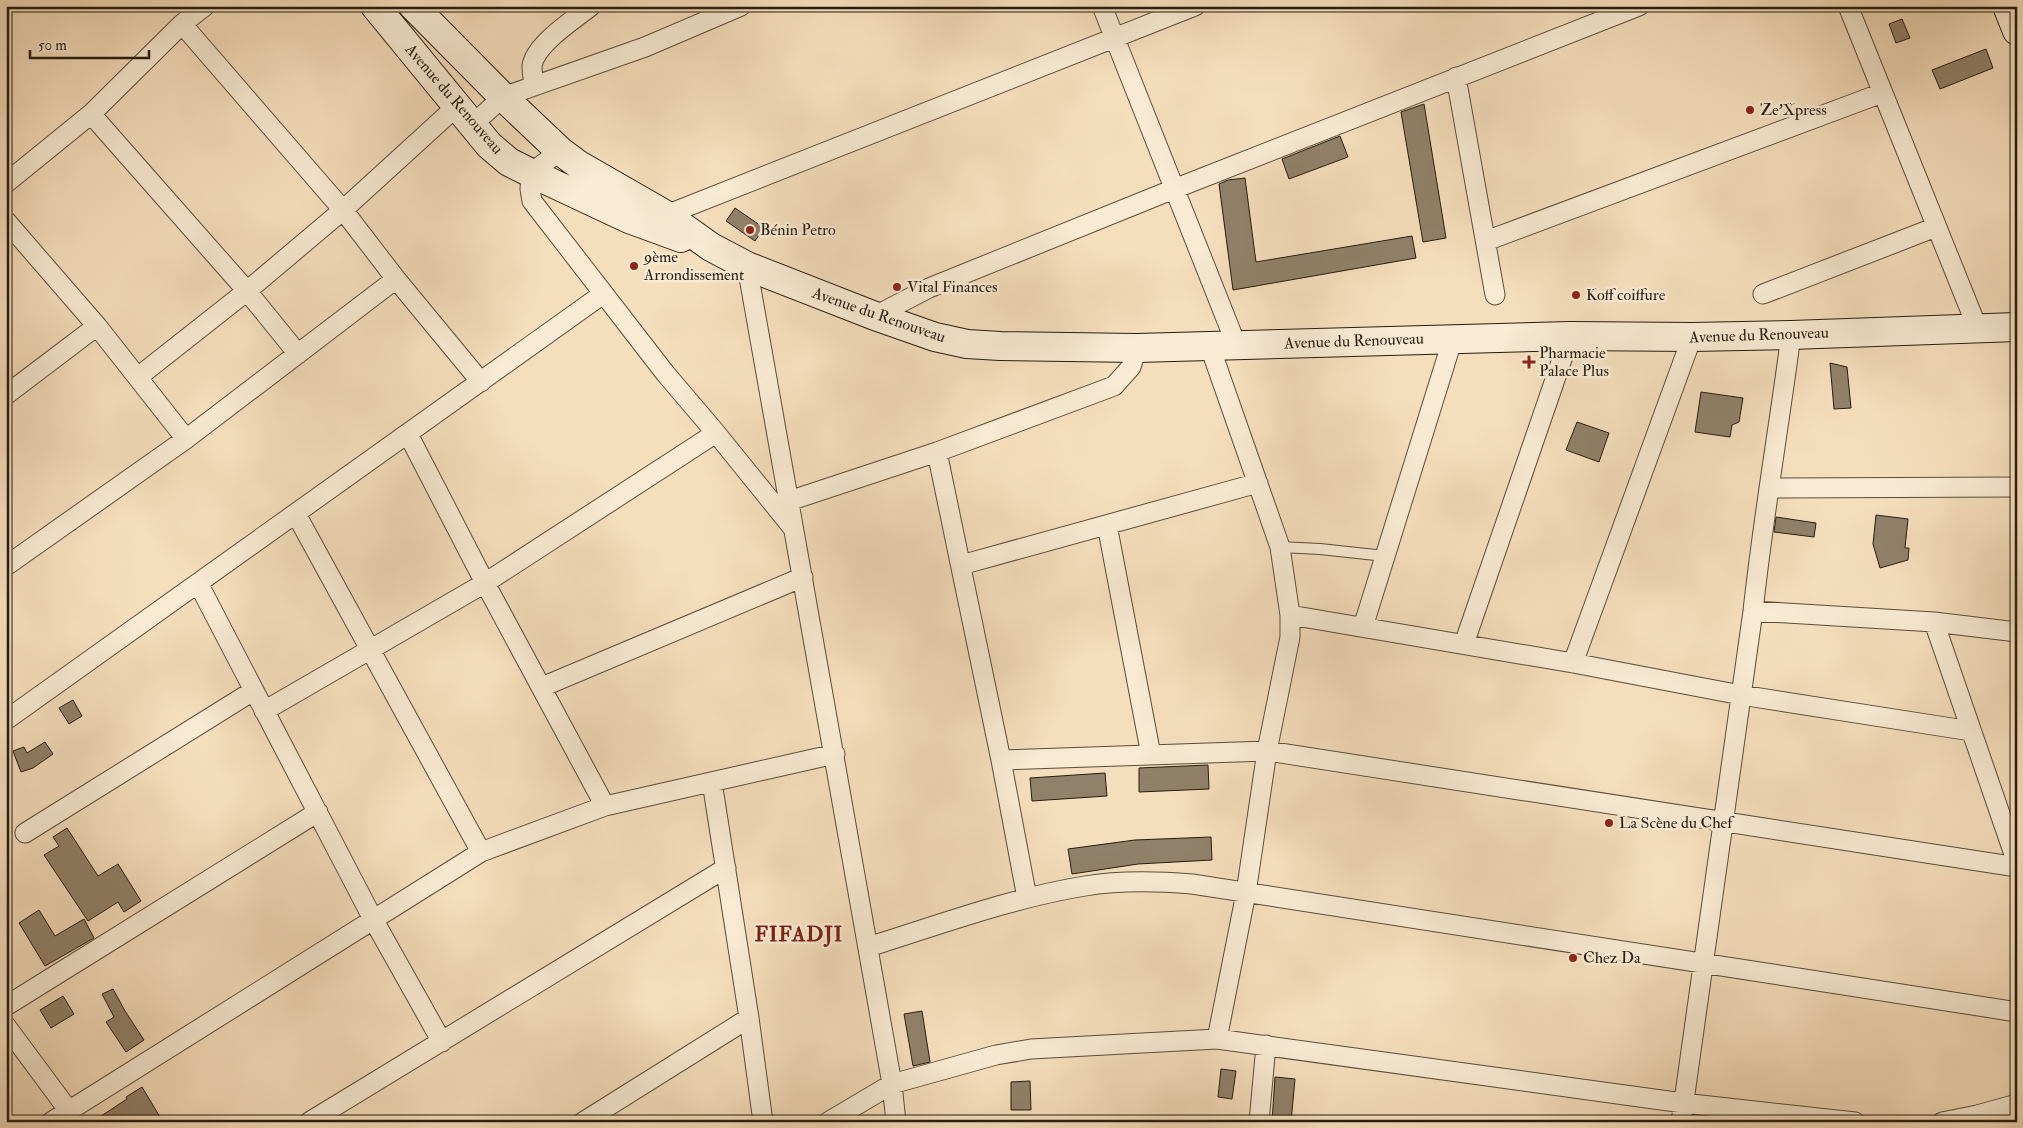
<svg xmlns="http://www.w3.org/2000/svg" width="2023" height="1128" viewBox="0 0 2023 1128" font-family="'IM FELL Double Pica',serif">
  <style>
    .building { fill: #91816a; stroke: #251c11 }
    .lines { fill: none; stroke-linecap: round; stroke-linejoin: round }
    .lane-casing { stroke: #594c3c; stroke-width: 12 }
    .street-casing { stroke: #594c3c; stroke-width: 21 }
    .secondary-casing { stroke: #251c11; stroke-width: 30 }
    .lane { stroke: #f8ead3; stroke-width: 10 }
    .street { stroke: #f8ead3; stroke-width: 19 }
    .secondary { stroke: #f8ead3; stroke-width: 28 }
    .poi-dot { fill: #8f2418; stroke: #f8ead3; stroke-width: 2 }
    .labels { text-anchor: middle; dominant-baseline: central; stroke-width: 5; stroke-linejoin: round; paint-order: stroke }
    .street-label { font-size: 16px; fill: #251c11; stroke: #f8ead3 }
    .poi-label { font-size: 16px; fill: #251c11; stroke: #f8ead3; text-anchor: start }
    .district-label { font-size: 21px; font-weight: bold; letter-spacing: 1px; fill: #7a1f14; stroke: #f8ead3 }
  </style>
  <rect width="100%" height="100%" fill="#f5debc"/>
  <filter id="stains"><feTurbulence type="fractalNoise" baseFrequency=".004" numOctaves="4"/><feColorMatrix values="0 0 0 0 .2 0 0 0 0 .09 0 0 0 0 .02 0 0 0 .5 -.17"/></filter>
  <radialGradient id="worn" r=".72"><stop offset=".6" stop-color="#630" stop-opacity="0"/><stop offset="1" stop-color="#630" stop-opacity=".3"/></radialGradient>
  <path class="building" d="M1902,19L1910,38L1896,43L1889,24Z
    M1986,49L1993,68L1940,89L1932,70Z
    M1424,104L1446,238L1423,242L1401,112Z
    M1340,136L1348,157L1289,179L1282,159Z
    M1245,178L1256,262L1412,236L1416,258L1233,290L1219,184L1228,180Z
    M735,208L764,228L755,241L726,221Z
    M1830,363L1847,367L1851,408L1834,409Z
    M1701,392L1743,398L1739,422L1732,425L1730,437L1695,432Z
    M1577,422L1609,433L1599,462L1566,450Z
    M1876,515L1908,519L1905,548H1909L1908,560L1880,568L1873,544Z
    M1776,517L1816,523L1814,537L1774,532Z
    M73,700L82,716L69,724L59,708Z
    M45,742L53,754L33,768L21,772L13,751L24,747L27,753Z
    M1208,765L1209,789L1139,792V768Z
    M1105,773L1107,796L1032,801L1030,778Z
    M67,828L98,876L118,864L141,901L124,912L118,902L88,921L44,855L59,846L53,837Z
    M1211,837L1212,860L1138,864L1072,874L1068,849L1135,840Z
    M39,910L55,936L84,919L94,938L45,966L19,923Z
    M113,989L125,1011L144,1040L126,1052L106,1022L114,1017L102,994Z
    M63,996L74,1014L51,1028L40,1010Z
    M922,1011L930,1062L913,1066L904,1014Z
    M1221,1069L1236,1071L1232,1099L1218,1097Z
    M1275,1077L1295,1079L1291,1122H1272Z
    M1030,1081L1031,1110H1011V1082Z
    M142,1087L163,1122H92L127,1099L126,1097Z"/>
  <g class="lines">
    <g class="lane-casing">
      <path id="lane" d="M1280,547L1320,549L1385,556"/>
    </g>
    <g class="street-casing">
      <path id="street" d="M1102,6L1236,344
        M1848,6L1977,327
        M182,24L343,210L396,279L481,382
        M1456,77L1495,295
        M534,86C533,79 532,72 532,66C535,44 575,19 591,6
        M91,114L247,291L298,354
        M472,125L503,97L645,47L741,6
        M560,151L531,173L530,189L532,201L665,373L716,433L792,527
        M6,183L91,114L182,24L205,6
        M666,215L1195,6
        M6,221L97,326L186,439
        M1486,241L1882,93
        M747,266L892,1084L896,1122
        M1763,294L1936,227
        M875,316L929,288L1174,189L1639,6
        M1210,347L1280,547L1290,615V637L1267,751L1246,893L1217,1039
        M138,377L247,291L343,210L457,106
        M6,395L97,326
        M408,434L485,583L605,806
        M937,452L1001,760L1027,898
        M1770,488L2017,487
        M789,501L937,452L1114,386L1131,367L1137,348
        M296,514L481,852
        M1107,525L1151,755
        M961,565L1258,483
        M6,566L186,439L396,279
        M198,583L373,919L442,1042
        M1753,611L1934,622L2017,632
        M1290,615L1573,663L1741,695L1971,731
        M1934,622L2017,863
        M1363,627L1453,338
        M1464,644L1570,336
        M1573,663L1692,337
        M542,687L803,577
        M264,711L485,583L716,433
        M6,720L603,294
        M1001,760L1267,751L2017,867
        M712,782L749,1018L763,1122
        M25,833L253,691
        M868,947C939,925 1011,898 1085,886C1120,880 1156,881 1192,884L2017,1012
        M6,1006L318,812
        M6,1026L69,1111
        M51,1122L481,852L605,806L835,754
        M309,1122L726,868
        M583,1122L749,1018
        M828,1122L892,1084L996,1055L1031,1049L1217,1039L1683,1103L1855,1122
        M1259,1122L1266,1045
        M1681,1122L1753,611C1763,518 1779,427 1791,335
        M1942,1122L1977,1115L2017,1104"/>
    </g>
    <g class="secondary-casing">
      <path id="secondary" d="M375,6L489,145L509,162L531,173L629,219L681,238
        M413,6L503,97L560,151L579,165L666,215L711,247L747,266L875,316L935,337L967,344L1000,346L1137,348L1570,336L1692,337L1791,335L2017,327
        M2007,6L2017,31"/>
    </g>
    <use href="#lane" class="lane"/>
    <use href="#street" class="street"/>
    <use href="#secondary" class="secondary"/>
  </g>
  <g class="poi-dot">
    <circle cx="1750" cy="110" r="5"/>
    <circle cx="750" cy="230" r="5"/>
    <circle cx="634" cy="266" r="5"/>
    <circle cx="897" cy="287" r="5"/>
    <circle cx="1576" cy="295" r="5"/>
    <path d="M1526.5 354.5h5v5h5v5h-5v5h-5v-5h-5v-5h5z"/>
    <circle cx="1609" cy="823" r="5"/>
    <circle cx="1573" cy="958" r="5"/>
  </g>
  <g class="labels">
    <g class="street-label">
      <text transform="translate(454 99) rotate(49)">Avenue du Renouveau</text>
      <text transform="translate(879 315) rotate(19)">Avenue du Renouveau</text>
      <text transform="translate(1759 335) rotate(-2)">Avenue du Renouveau</text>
      <text transform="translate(1354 341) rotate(-2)">Avenue du Renouveau</text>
    </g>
    <g class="poi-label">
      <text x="1760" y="110">Ze'Xpress</text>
      <text x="760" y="230">Bénin Petro</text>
      <text x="644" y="257">9ème<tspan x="644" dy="18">Arrondissement</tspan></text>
      <text x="907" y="287">Vital Finances</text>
      <text x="1586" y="295">Koff coiffure</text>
      <text x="1539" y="353">Pharmacie<tspan x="1539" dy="18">Palace Plus</tspan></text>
      <text x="1619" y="823">La Scène du Chef</text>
      <text x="1583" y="958">Chez Da</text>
    </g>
    <g class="district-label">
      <text x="799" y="934">FIFADJI</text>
    </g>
  </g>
  <rect width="2023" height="1128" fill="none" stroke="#f5debc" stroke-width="25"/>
  <rect x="8" y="8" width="2008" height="1113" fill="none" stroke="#251c11" stroke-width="2.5"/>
  <rect x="12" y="12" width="1998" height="1103" fill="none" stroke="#251c11"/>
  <path d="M30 50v8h119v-8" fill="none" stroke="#251c11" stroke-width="2.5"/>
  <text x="38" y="50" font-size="15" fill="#251c11" stroke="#f8ead3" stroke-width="4" paint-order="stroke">50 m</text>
  <rect width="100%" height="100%" filter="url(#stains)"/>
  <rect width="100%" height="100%" fill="url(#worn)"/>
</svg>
